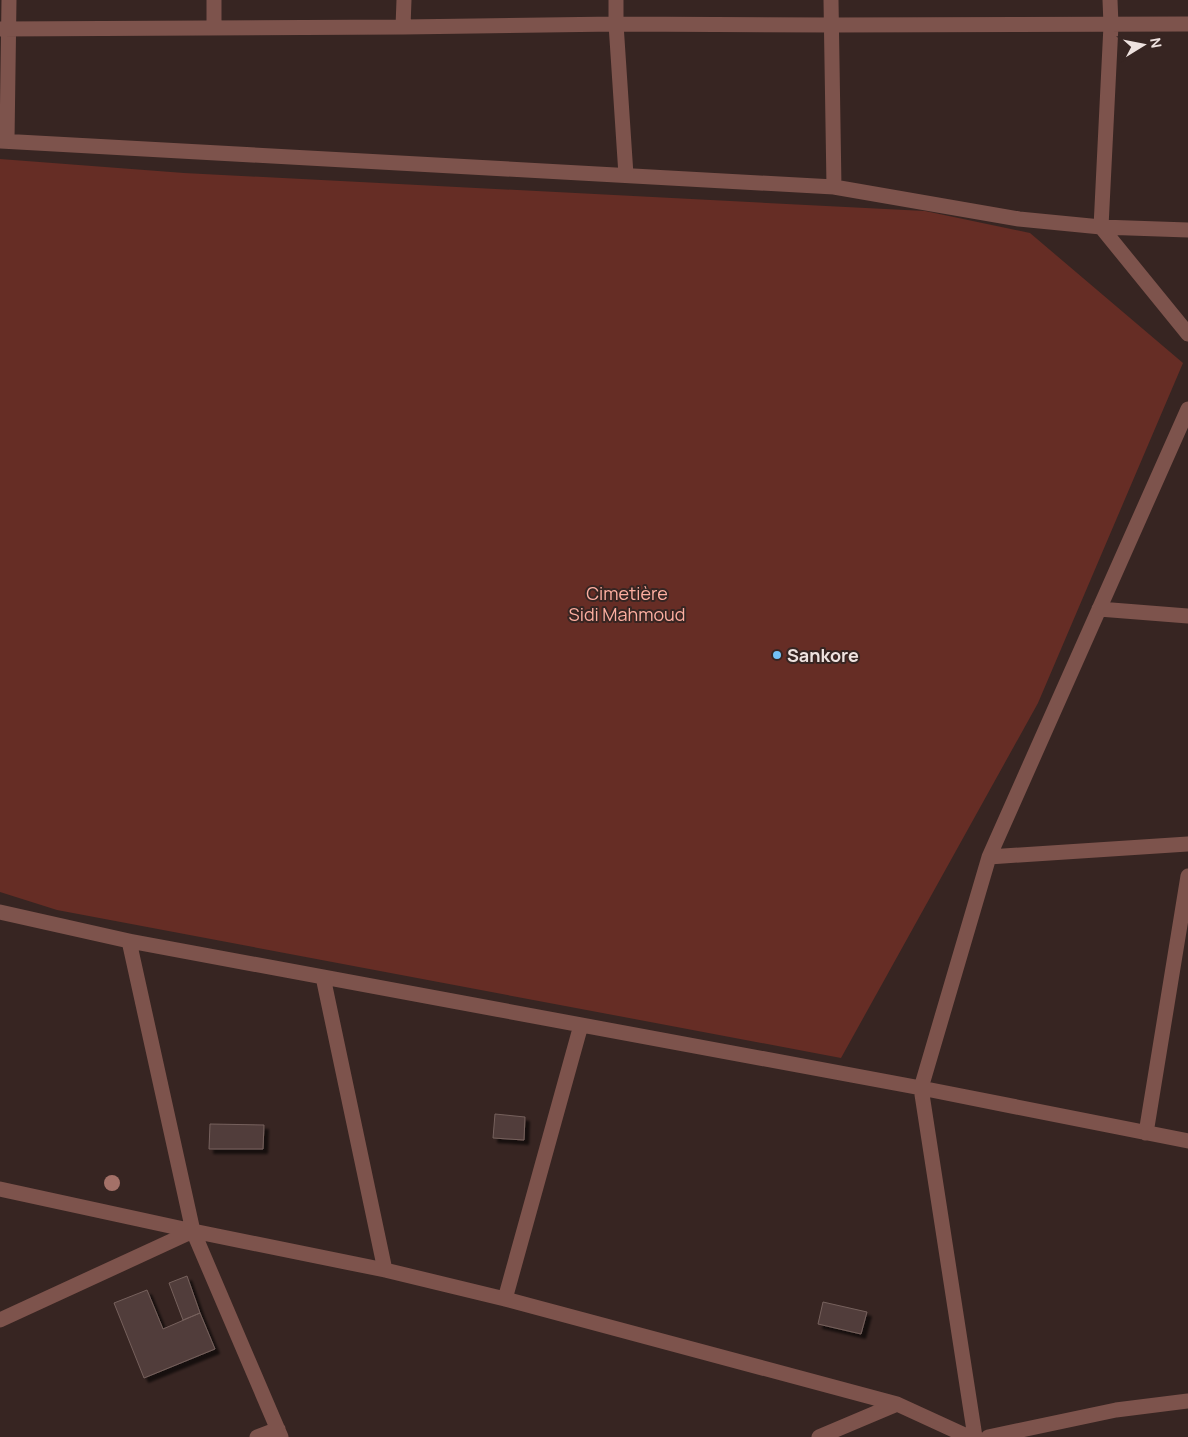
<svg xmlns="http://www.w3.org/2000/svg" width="1188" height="1437" viewBox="0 0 1188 1437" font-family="Manrope,sans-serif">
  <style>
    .green { fill: #662d25 }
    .building { fill: #513d3a; stroke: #76615d; filter: url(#shadow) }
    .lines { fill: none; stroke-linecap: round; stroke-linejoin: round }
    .minor { stroke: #7d534c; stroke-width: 15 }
    .tree { fill: #a47168 }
    .poi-dot { fill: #73c1f6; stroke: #372522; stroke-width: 2 }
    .labels { text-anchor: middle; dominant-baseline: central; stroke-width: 4; stroke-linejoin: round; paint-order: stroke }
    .park-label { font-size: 18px; fill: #feafa1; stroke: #372522 }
    .poi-label { font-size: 18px; font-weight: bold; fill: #eee2df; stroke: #372522; text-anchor: start }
  </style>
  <defs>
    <filter id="shadow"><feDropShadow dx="4.5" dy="4.5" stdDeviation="1" flood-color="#0009"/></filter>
  </defs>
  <rect width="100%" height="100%" fill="#372522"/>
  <path class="green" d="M0,159L184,173L925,211L1030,233L1183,363L1038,703L841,1058L57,910L0,892Z"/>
  <path class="building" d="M495,1114L525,1117L524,1140L493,1138Z
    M210,1124L264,1125L263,1149H209Z
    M187,1276L200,1313L183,1320L169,1283Z
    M147,1290L163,1329L200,1313L215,1349L144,1378L114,1303Z
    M823,1302L867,1312L861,1334L818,1324Z"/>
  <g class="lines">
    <path class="minor" d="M616,0V24L626,175
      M831,0L834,187
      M1110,0L1111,25L1101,227L1188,334
      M403,27L404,0
      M214,28V0
      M0,29L403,27L616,24L832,25L1188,24
      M7,140L9,0
      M0,141L834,187L1019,219L1101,227L1188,230
      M1099,609L1188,616
      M989,857L1188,844
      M0,912L129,941L921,1088L1188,1141
      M129,941L193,1231L281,1437
      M323,977L385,1270
      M1146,1133L1188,876
      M0,1189L193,1231L385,1270L505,1299L897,1404L969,1437
      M505,1299L581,1025
      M0,1320L193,1231
      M257,1437L278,1429
      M819,1437L897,1404
      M975,1437L921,1088L989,857L1188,409
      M988,1437L1116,1410L1188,1401"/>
  </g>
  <circle class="tree" cx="112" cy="1183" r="8"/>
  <circle class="poi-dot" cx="777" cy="655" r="5"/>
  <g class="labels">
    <g class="park-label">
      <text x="627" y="593">Cimetière<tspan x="627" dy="21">Sidi Mahmoud</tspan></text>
    </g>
    <g class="poi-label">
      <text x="787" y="655">Sankore</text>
    </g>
  </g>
  <g transform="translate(1143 45) rotate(80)" stroke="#372522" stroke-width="4" paint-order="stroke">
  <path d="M0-4L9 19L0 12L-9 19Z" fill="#eee2df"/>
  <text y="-8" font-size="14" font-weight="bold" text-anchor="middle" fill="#eee2df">N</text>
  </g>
</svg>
